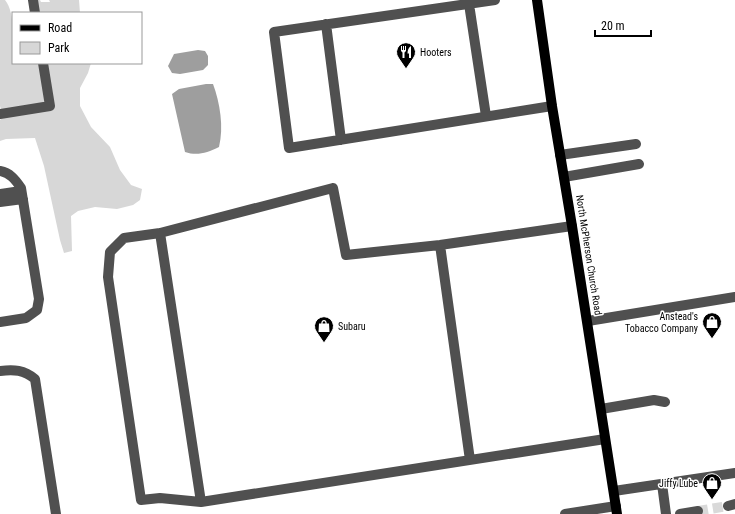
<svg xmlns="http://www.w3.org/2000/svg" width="735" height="514" viewBox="0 0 735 514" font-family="'Roboto Condensed',sans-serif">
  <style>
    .green { fill: #d7d7d7 }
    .water { fill: #9e9e9e }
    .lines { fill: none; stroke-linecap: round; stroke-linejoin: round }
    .minor-tunnel { stroke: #d9d9d9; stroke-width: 10; stroke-dasharray: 10 5; stroke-linecap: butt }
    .minor { stroke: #505050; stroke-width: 10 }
    .major { stroke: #000; stroke-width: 10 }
    .labels { text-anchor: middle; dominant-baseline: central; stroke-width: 3; stroke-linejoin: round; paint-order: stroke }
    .poi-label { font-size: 10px; fill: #000; stroke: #fff; text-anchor: start }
    .street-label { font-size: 10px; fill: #000; stroke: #fff }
  </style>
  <rect width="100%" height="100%" fill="#fff"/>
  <path class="green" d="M0,0H5C16,13 13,46 13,63H91L88,73L80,88V106L91,127L110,147L120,170L131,185L142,189L140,200L133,205L117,209L95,207L78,211L71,216L72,251L64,253L60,240L44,166L35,138L6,139L0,141V120L3,117L0,106Z
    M33,0H40L41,2H50L49,0H79L80,13H33Z"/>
  <path class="water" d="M198,50L205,51L208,56V65L203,70L180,74L172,73L168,66L174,54Z
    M206,84H213C220,103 224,127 219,147C207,153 197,156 185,152L172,94L179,89Z"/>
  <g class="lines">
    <path class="minor-tunnel" d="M698,511L728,506"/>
    <path class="minor" d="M33,0L35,13
      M495,0L274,32L289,148L552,106
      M469,4L486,116
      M326,24L341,140
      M0,114L50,106L43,63
      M560,155L636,144
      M0,171C10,173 15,179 21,188L39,299L37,310L26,318L0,322
      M564,177L639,164
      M0,194L21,191
      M0,202L23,199
      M572,226L440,245L346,255L333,188L160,233L124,238L110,252L108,277L141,500L160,498L201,502L605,439
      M160,233L201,502
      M440,245L470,460
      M588,321L735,297
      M0,371C14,369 24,370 35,379L56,514
      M601,409L654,400L665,402
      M662,484L666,514
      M614,491L735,473
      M728,506L735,504
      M565,514L616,506
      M680,514L698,511"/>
    <path class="major" d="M537,0L552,106L572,226L617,514"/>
  </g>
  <defs>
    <g id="restaurant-pin" transform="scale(1)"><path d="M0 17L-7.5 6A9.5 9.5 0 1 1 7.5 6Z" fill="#000" stroke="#fff"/><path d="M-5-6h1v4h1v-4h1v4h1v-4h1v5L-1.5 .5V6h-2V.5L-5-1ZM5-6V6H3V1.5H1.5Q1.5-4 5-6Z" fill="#fff"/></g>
    <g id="shop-pin" transform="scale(1)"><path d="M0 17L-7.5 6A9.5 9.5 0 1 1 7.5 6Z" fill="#000" stroke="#fff"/><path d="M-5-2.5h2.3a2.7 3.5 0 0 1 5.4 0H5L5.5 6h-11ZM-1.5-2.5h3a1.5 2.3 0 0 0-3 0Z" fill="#fff"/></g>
  </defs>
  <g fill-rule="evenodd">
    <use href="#restaurant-pin" x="406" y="52"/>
    <use href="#shop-pin" x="712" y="322"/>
    <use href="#shop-pin" x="324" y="326"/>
    <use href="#shop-pin" x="712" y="483"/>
  </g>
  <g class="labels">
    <g class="poi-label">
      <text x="420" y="52">Hooters</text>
      <text x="698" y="316" text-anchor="end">Anstead's<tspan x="698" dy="12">Tobacco Company</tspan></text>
      <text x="338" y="326">Subaru</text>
      <text x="698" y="483" text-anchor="end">Jiffy Lube</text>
    </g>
    <g class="street-label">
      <text transform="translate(589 255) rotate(81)">North McPherson Church Road</text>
    </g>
  </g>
  <rect x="12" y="12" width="130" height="52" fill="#ffffff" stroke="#999999"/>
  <rect x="20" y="25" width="20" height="6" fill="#000000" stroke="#999999"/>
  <text x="48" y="32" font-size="12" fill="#000000">Road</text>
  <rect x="20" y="42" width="20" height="12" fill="#d7d7d7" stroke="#999999"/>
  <text x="48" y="52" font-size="12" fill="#000000">Park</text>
  <path d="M595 30v6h56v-6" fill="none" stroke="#000000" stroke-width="2"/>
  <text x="601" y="30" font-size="12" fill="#000000" stroke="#ffffff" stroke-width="3" paint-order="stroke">20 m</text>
</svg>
